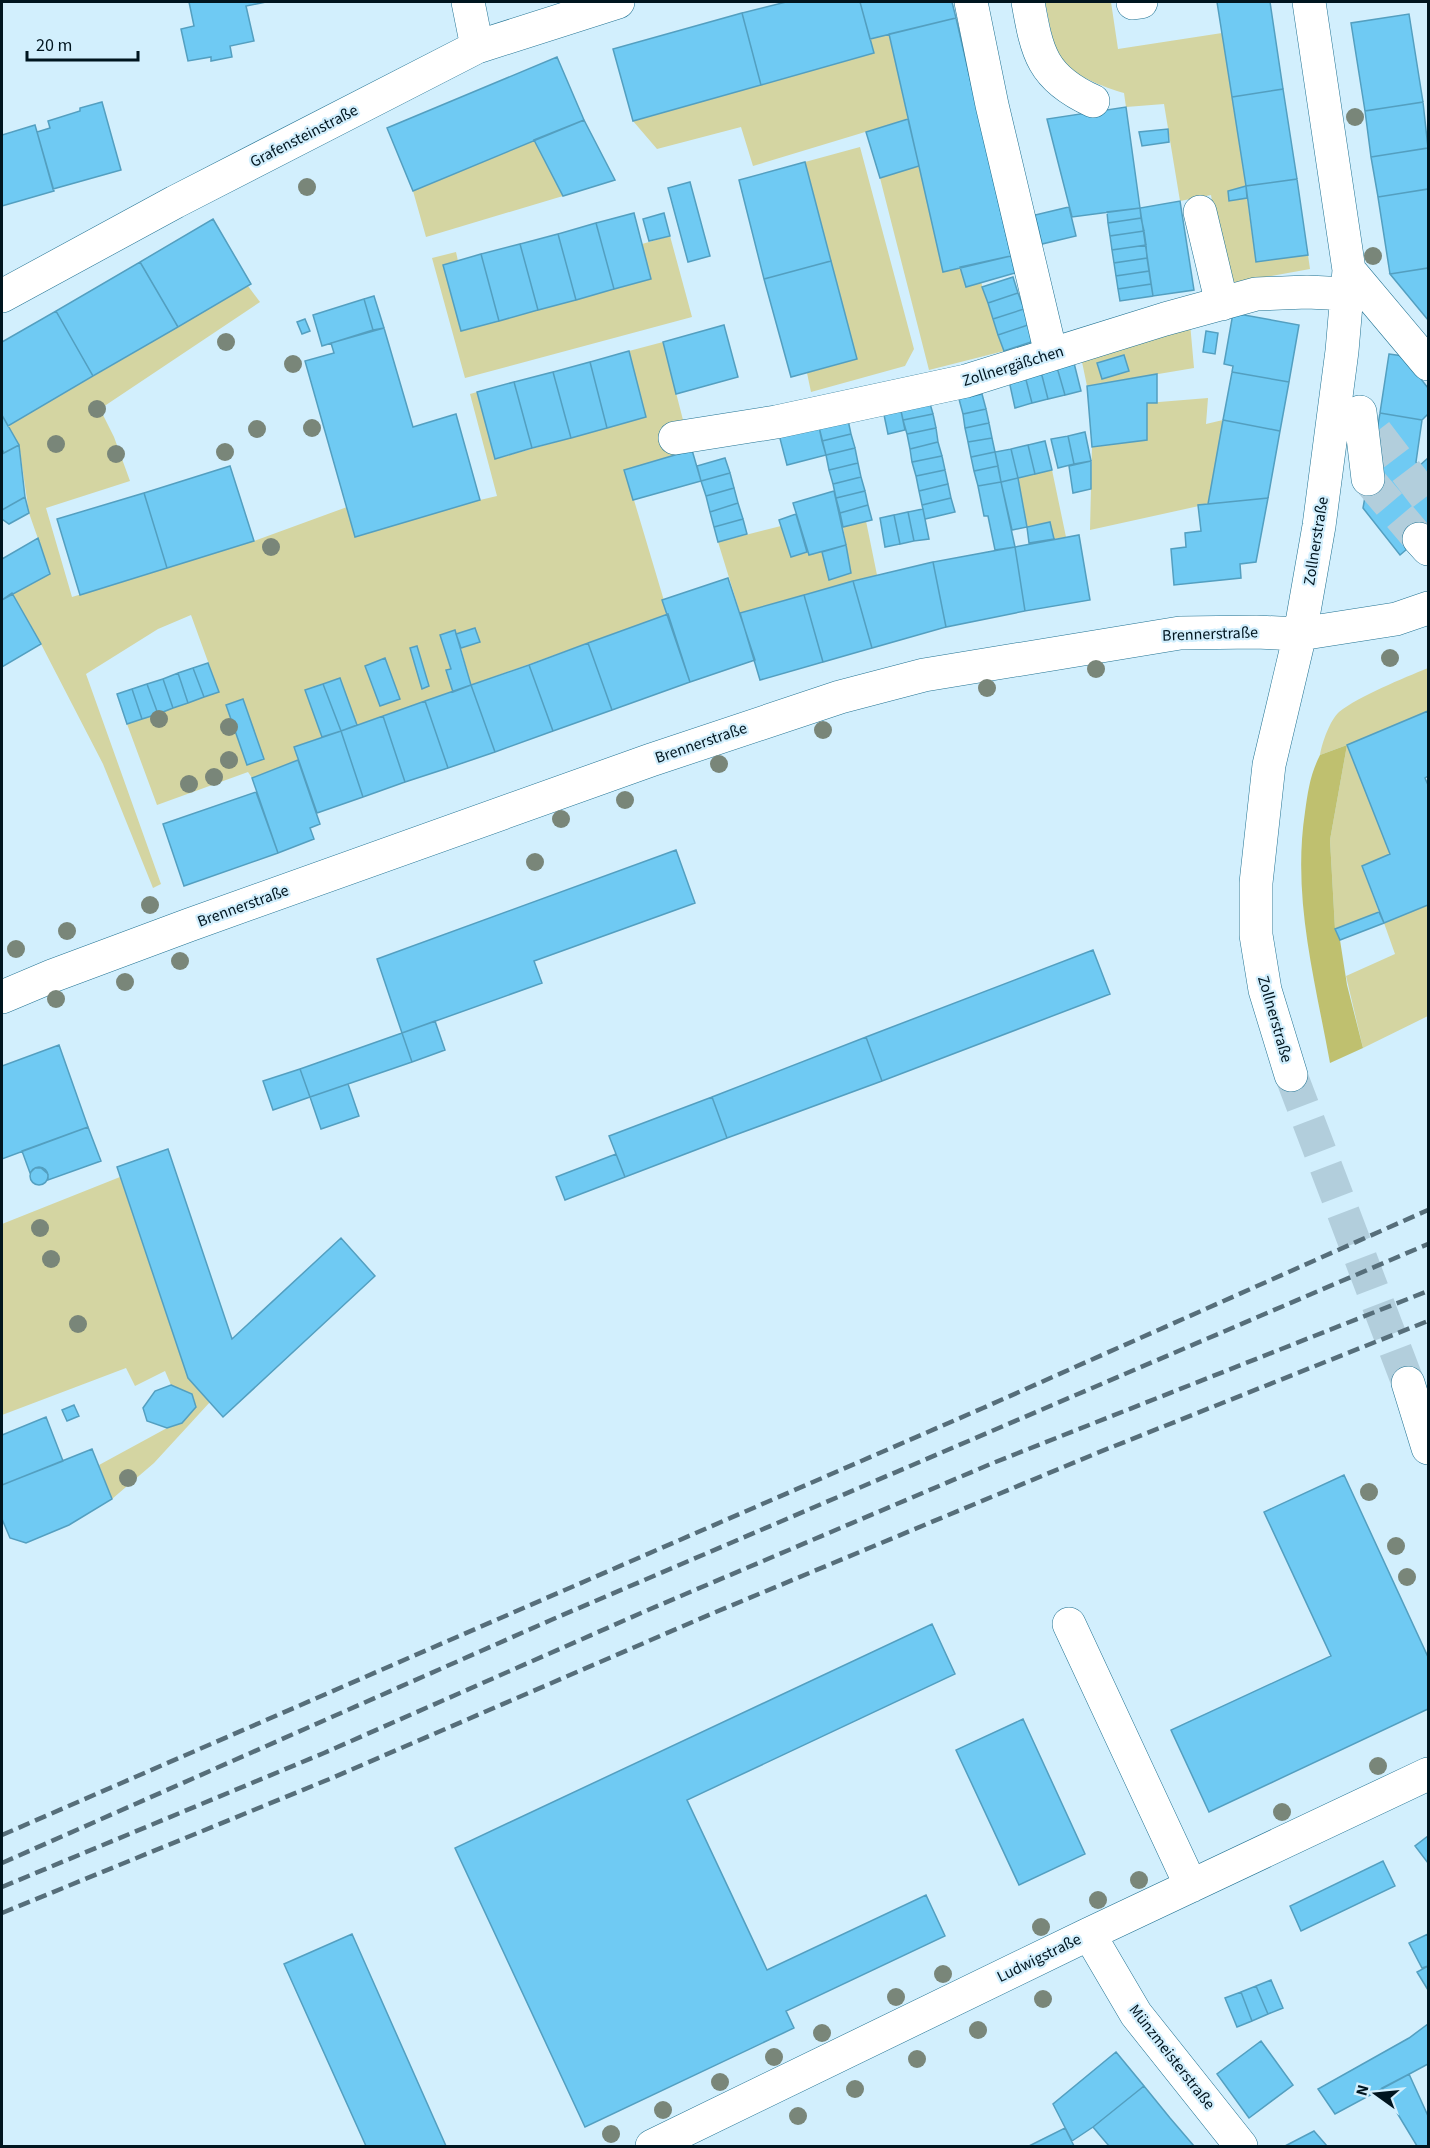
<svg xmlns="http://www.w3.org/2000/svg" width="1430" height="2148" viewBox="0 0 1430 2148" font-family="'Source Sans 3',sans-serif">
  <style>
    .green { fill: #d4d5a2; fill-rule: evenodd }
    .forest { fill: #bfc06f }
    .building { fill: #6fcaf3; stroke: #539fc0; stroke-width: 1.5 }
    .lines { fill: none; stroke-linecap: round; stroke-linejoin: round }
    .minor-tunnel { stroke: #b2cedc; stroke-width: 33; stroke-dasharray: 33 16; stroke-linecap: butt }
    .minor-casing { stroke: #217292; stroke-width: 34 }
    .minor { stroke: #fff; stroke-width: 33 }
    .rail { stroke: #566e7a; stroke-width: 4.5; stroke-dasharray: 12 6; stroke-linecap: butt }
    .tree { fill: #798679 }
    .labels { text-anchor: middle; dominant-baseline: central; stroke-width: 4.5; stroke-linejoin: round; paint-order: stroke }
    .street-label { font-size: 16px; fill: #00151f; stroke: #d2effd }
  </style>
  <rect width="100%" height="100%" fill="#d2effd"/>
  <path class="green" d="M1045,2H1111L1118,49L1222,33L1246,186L1228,191L1229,201L1247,198L1256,262L1308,255L1310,269L1226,284L1211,195L1180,201L1164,104L1126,107L1124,93C1106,88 1068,74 1059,57C1053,48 1048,14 1045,2Z
    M889,34L908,119L753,166L741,127L657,149L633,121L874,53L870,39Z
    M534,140L563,196L426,237L413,191Z
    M860,147L914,349L905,366L811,392L807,373L857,359L805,162Z
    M919,166L960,267L981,282L1004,351L929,370L880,178Z
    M670,236L692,317L465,378L432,258L456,252L458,261L444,265L462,331L651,279L642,244Z
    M248,286L260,302L100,409L114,437L130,481L46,508L72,597L254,541L347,507L480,500L497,496L470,394L477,392L495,459L646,417L629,351L663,342L683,420L672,423L680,455L625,470L668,614L471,685L461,648L479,642L475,628L456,634L454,630L440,635L451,669L447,671L453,692L357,725L340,678L305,690L322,737L294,747L298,760L252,778L248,772L157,805L127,724L219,692L191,615L158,629L86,674L161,884L153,888L103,764L41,644L12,593L50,573L29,513L19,445L8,426ZM417,646L429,686L422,689L410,648ZM385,658L400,699L380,706L365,666ZM226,705L263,759L247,765Z
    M1190,323L1194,368L1087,386L1081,357ZM1124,355L1128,370L1102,379L1097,363Z
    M1208,398L1206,424L1223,420L1208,504L1090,530L1092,447L1147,440V403Z
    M1052,470L1066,537L1054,539L1050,523L1027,527L1018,478Z
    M866,521L877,575L740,613L718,542L781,526L791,557L807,552L809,555L822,552L829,580L851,573L843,527Z
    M1428,668V711L1347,745L1390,854L1362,866L1379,912L1335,929L1330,840L1347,745L1320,755C1322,743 1330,720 1339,712C1359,696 1404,678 1428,668Z
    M1428,905V1016L1363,1048L1346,976L1395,954L1384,923Z
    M120,1177L188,1378L210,1402L154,1463L112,1499L99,1465L167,1428L182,1423L196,1407L192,1394L171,1385L165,1371L135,1386L126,1368L2,1415V1224Z"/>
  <path class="forest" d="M1347,745L1330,840L1335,929L1340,940L1347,985L1363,1048L1330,1063C1315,980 1292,898 1305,812C1308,791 1310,775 1320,755Z"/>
  <path class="building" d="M189,2H266L246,6L254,41L230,46L232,57L211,61V57L188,61L181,29L194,26Z
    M786,2H860L874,53L761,85L742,13Z
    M860,2H952L956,18L870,39Z
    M1217,2H1270L1283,89L1232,97Z
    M742,13L761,85L633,121L613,49Z
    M1409,14L1423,102L1365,111L1351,23Z
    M956,18L1011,256L943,272L889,34Z
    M557,57L584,120L413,191L387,128Z
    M1283,89L1297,179L1246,186L1232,97Z
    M102,102L121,170L53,189L37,132L50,128L48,121L80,111V108Z
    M1423,102L1428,148L1371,157L1365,111Z
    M1126,107L1140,208L1072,217L1047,119Z
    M908,119L919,166L880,178L866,132Z
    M584,120L615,180L563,196L534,140Z
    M35,125L54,191L2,206V135Z
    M1168,129L1169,142L1142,146L1139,132Z
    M1428,148V189L1378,197L1371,157Z
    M805,162L831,261L764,279L739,180Z
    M1297,179L1308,255L1256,262L1246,186Z
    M690,182L710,256L688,262L668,188Z
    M1246,186L1247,198L1229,201L1228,191Z
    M1428,189V268L1390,274L1378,197Z
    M1180,201L1194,290L1153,296L1140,208Z
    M1069,207L1076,236L1042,244L1035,215Z
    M1140,208L1141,218L1108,223L1107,212Z
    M634,213L651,279L614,289L596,223Z
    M664,213L670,236L649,241L643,219Z
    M1141,218L1144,231L1110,236L1108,223Z
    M213,219L251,284L178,327L140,262Z
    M596,223L614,289L576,300L558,234Z
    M1144,231L1146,245L1112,250L1110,236Z
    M558,234L576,300L538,310L520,244Z
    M520,244L538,310L499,321L481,254Z
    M1146,245L1147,258L1114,263L1112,250Z
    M481,254L499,321L461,331L443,265Z
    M1011,256L1015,273L966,287L960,267Z
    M1147,258L1149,271L1116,276L1114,263Z
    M831,261L857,359L791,377L764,279Z
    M140,262L178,327L93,376L56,311Z
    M1428,268V320L1390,274Z
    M1149,271L1151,284L1118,289L1116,276Z
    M1013,277L1018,293L988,303L982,287Z
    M1151,284L1153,296L1120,301L1118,289Z
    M1018,293L1024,309L993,319L988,303Z
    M374,296L384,328L373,330L364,299Z
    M364,299L373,330L322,346L313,315Z
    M1024,309L1028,325L998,335L993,319Z
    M56,311L93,376L8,426L2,415V342Z
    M1233,313L1299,325L1289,382L1232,372L1233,366L1224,364Z
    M305,319L310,331L302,334L297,322Z
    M724,325L738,377L676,394L663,342Z
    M1028,325L1034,341L1004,351L998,335Z
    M384,328L413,427L456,414L480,500L355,537L305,361L334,353L331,343Z
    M1206,331L1218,333L1215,354L1203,352Z
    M629,351L646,417L607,428L590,362Z
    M1389,354L1403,356L1428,388V414L1422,420L1380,413Z
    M1124,355L1129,371L1102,379L1097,363Z
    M1073,359L1081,391L1065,395L1056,364Z
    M590,362L607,428L571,438L553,372Z
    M1056,364L1065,395L1048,399L1040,368Z
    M1040,368L1048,399L1032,403L1024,372Z
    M553,372L571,438L532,448L514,382Z
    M1024,372L1032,403L1015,408L1008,376Z
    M1232,372L1289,382L1280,431L1223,420Z
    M1157,374V403H1147V440L1092,447L1087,386Z
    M514,382L532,448L495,459L477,392Z
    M982,394L986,409L963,414L959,399Z
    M929,400L933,414L903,420L900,406Z
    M900,406L905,430L888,434L883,410Z
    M986,409L989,423L965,428L963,414Z
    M1380,413L1422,420L1416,462L1428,479V531L1400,555L1363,508Z
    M933,414L936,428L907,434L903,420Z
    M2,415L19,445L4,453L2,449Z
    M848,420L851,434L822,441L819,427Z
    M1223,420L1280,431L1268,498L1208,504Z
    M989,423L992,438L968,442L965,428Z
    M819,427L826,455L787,465L778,431Z
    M936,428L938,442L910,449L907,434Z
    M1085,432L1091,461L1074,464L1068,436Z
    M851,434L855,448L826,455L822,441Z
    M1068,436L1074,464L1058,468L1051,439Z
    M992,438L995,452L971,457L968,442Z
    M1045,441L1052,470L1035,474L1028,445Z
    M938,442L942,456L912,462L910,449Z
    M19,445L25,497L2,510V454Z
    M1028,445L1035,474L1018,478L1011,449Z
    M855,448L858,463L829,470L826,455Z
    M1011,449L1018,478L1001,482L995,452Z
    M692,450L701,481L633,500L624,470Z
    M995,452L998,466L974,471L971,457Z
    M942,456L945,470L916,476L912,462Z
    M725,458L730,473L701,481L697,466Z
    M1428,458V479L1418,467Z
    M1091,461V489L1073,493L1069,466Z
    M858,463L861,477L833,484L829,470Z
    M230,466L254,541L167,568L144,493Z
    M998,466L1001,482L978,486L974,471Z
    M945,470L948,484L919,491L916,476Z
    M730,473L734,488L706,496L701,481Z
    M861,477L865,491L836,498L833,484Z
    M1018,478L1027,527L1012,530L1001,482Z
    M1001,482L1015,547L995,550L988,516H984L978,486Z
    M948,484L951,498L922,505L919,491Z
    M734,488L738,503L710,512L706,496Z
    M834,491L846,545L809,555L793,503Z
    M865,491L868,505L840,513L836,498Z
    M144,493L167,568L80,595L57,519Z
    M25,497L29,513L9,524L2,519V510Z
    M951,498L955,512L925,519L922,505Z
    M1268,498L1256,562L1240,564L1241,578L1174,585L1171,549L1186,547L1185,533L1201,531L1198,505Z
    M738,503L743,519L714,527L710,512Z
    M868,505L872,520L843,527L840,513Z
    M923,509L929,539L914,541L908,512Z
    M908,512L914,541L900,544L894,515Z
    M796,514L807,552L791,557L779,520Z
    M894,515L900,544L885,547L880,518Z
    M743,519L747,534L718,542L714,527Z
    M1050,522L1054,539L1029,543L1027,527Z
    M1079,535L1090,600L1025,611L1015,547Z
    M38,538L50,574L2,600V559Z
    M846,545L851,573L829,580L822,552Z
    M1015,547L1025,611L946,627L933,562Z
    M933,562L946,627L872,648L853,581Z
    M728,578L755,660L690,682L662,600Z
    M853,581L872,648L823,662L804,595Z
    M12,593L41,644L2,667V600Z
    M804,595L823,662L760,680L740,613Z
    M668,614L690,682L612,710L588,643Z
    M475,628L480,642L461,648L456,634Z
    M455,630L471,685L453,692L446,670L451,669L440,635Z
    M588,643L612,710L553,731L529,665Z
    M417,646L429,686L422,689L410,648Z
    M385,658L400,699L380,706L365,666Z
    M208,663L219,692L204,697L193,668Z
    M529,665L553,731L495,752L471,685Z
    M193,668L204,697L188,703L178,673Z
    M178,673L188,703L173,708L163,679Z
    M340,678L357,725L341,731L323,684Z
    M163,679L173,708L158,714L147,684Z
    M147,684L158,714L142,719L132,689Z
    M323,684L341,731L322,737L305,690Z
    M471,685L495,752L448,768L425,701Z
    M132,689L142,719L127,724L117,694Z
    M243,699L264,759L247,765L226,705Z
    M425,701L448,768L405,782L383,716Z
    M1428,711V776L1425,778L1428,785V905L1384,923L1362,866L1390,854L1347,745Z
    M383,716L405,782L363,797L341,731Z
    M341,731L363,797L317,813L294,747Z
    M298,760L320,824L310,828L314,839L278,853L252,778Z
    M256,792L278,853L184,886L163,824Z
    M676,850L695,903L534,961L542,983L402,1033L377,959Z
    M1379,912L1384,923L1340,940L1335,929Z
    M1093,950L1110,994L882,1081L866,1037Z
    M435,1021L445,1050L412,1062L402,1033Z
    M402,1033L412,1062L310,1097L300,1069Z
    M866,1037L882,1081L727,1138L712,1097Z
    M59,1045L88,1127L2,1159V1066Z
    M300,1069L310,1097L273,1110L263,1081Z
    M348,1084L359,1116L321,1129L310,1097Z
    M712,1097L727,1138L625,1177L609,1136Z
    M88,1127L101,1161L48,1180V1174L41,1168H35L30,1173L22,1151Z
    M168,1149L232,1339L341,1238L375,1276L223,1417L188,1378L117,1167Z
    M616,1154L625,1177L565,1200L556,1177Z
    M30 1176a9 9 0 1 1 18 0a9 9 0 1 1-18 0Z
    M171,1385L192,1394L196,1407L182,1423L167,1428L147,1421L143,1408L155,1391Z
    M74,1405L79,1416L67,1421L62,1410Z
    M46,1417L63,1461L2,1485V1435Z
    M92,1449L112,1499L69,1525L26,1543L10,1538L2,1519V1485Z
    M1344,1475L1428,1657V1709L1209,1812L1171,1730L1331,1656L1264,1512Z
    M932,1624L955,1674L687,1800L767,1970L926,1895L945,1936L786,2011L794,2028L585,2127L455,1848Z
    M1023,1719L1085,1854L1019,1885L956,1750Z
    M1428,1836V1863L1415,1846Z
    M1383,1861L1395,1886L1301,1931L1290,1906Z
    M352,1934L446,2146H366L284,1964Z
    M1428,1934V1966L1422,1968L1409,1943Z
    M1428,1966V1990L1417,1972Z
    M1271,1980L1283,2008L1268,2014L1256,1986Z
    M1256,1986L1268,2014L1252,2021L1241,1992Z
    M1241,1992L1252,2021L1237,2027L1225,1998Z
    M1428,2024V2064L1335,2114L1318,2089L1409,2038Z
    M1261,2041L1293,2085L1249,2118L1217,2074Z
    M1116,2052L1144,2086L1093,2127L1072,2141L1053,2104Z
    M1409,2074L1428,2116V2146H1417L1382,2088Z
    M1144,2086L1170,2118L1194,2146H1109L1093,2127Z
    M1065,2128L1074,2146H1029Z
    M1314,2131L1327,2146H1285Z"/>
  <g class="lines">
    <path class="minor-tunnel" d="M1376,432L1428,500
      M1368,479L1419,539
      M1291,1075L1408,1383"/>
    <g class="minor-casing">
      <path id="minor" d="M468,2L477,47
        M971,2L992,105L1051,354
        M1028,2C1037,53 1042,78 1093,101
        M1133,3L1141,2
        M1200,212L1222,304
        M1349,270L1428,364
        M2,296L175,202L477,47L618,2
        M1360,412L1368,479
        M675,438L776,422L966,381L1165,319L1256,294L1307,292L1348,294
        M1419,539L1428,549
        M2,997L52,976L189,925L651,760L840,697L924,675L1180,633L1256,632L1300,634L1396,619L1428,608
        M1291,1075L1265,990L1256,935V883L1269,765L1300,634L1319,526L1342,351L1349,270L1309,2
        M1408,1383L1428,1448
        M1069,1624L1191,1886
        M1089,1934L1136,2014L1241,2146
        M652,2146L1089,1934L1428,1774"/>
    </g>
    <use href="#minor" class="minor"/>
    <path class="rail" d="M2,1835L983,1408L1428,1210
      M2,1863L551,1620L1428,1244
      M2,1887L324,1753L648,1610L993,1463L1428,1291
      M2,1913L332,1778L711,1614L1097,1453L1428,1321"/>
  </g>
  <g class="tree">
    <circle cx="1355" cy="117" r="9"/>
    <circle cx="307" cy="187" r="9"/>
    <circle cx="1373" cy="256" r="9"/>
    <circle cx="226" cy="342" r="9"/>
    <circle cx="293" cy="364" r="9"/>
    <circle cx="97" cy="409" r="9"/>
    <circle cx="312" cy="428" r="9"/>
    <circle cx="257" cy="429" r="9"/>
    <circle cx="56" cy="444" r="9"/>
    <circle cx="225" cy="452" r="9"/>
    <circle cx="116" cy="454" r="9"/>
    <circle cx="271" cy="547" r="9"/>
    <circle cx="1390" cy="658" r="9"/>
    <circle cx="1096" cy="669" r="9"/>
    <circle cx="987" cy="688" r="9"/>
    <circle cx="159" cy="719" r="9"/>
    <circle cx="229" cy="727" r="9"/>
    <circle cx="823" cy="730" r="9"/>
    <circle cx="229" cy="760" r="9"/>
    <circle cx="719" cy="764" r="9"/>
    <circle cx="214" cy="777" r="9"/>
    <circle cx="189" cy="784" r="9"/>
    <circle cx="625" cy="800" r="9"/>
    <circle cx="561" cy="819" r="9"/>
    <circle cx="535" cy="862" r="9"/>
    <circle cx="150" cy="905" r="9"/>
    <circle cx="67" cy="931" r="9"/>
    <circle cx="16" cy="949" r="9"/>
    <circle cx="180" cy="961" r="9"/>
    <circle cx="125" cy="982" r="9"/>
    <circle cx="56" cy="999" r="9"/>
    <circle cx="40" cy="1228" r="9"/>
    <circle cx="51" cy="1259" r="9"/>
    <circle cx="78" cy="1324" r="9"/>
    <circle cx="128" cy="1478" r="9"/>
    <circle cx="1369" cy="1492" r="9"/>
    <circle cx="1396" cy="1546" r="9"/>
    <circle cx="1407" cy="1577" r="9"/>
    <circle cx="1378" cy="1766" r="9"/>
    <circle cx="1282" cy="1812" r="9"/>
    <circle cx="1139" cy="1880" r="9"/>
    <circle cx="1098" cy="1900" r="9"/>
    <circle cx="1041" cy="1927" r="9"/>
    <circle cx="943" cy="1974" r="9"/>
    <circle cx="896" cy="1997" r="9"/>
    <circle cx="1043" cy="1999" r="9"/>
    <circle cx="978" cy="2030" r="9"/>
    <circle cx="822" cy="2033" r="9"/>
    <circle cx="774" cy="2057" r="9"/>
    <circle cx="917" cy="2059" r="9"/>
    <circle cx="720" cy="2082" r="9"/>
    <circle cx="855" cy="2089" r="9"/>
    <circle cx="663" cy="2110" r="9"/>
    <circle cx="798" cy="2116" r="9"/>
    <circle cx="611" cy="2134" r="9"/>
  </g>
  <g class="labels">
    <g class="street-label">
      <text transform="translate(304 136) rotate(-27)">Grafensteinstraße</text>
      <text transform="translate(1013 366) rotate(-17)">Zollnergäßchen</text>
      <text transform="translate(1316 541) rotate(-81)">Zollnerstraße</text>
      <text transform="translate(1210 634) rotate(-2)">Brennerstraße</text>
      <text transform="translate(701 743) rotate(-19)">Brennerstraße</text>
      <text transform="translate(243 906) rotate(-20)">Brennerstraße</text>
      <text transform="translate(1275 1019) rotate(74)">Zollnerstraße</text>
      <text transform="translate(1039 1958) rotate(-26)">Ludwigstraße</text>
      <text transform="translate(1172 2057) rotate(52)">Münzmeisterstraße</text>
    </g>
  </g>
  <rect width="1430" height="2148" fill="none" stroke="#00151f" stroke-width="6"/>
  <g transform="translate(1376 2094) rotate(285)" stroke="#d2effd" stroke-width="4.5" paint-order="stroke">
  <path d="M0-4.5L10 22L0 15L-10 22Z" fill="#00151f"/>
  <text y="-9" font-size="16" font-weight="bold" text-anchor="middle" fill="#00151f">N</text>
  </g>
  <path d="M27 51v9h111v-9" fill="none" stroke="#00151f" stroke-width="3"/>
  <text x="36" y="51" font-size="18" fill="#00151f" stroke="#d2effd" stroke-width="4.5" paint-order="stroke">20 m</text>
</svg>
